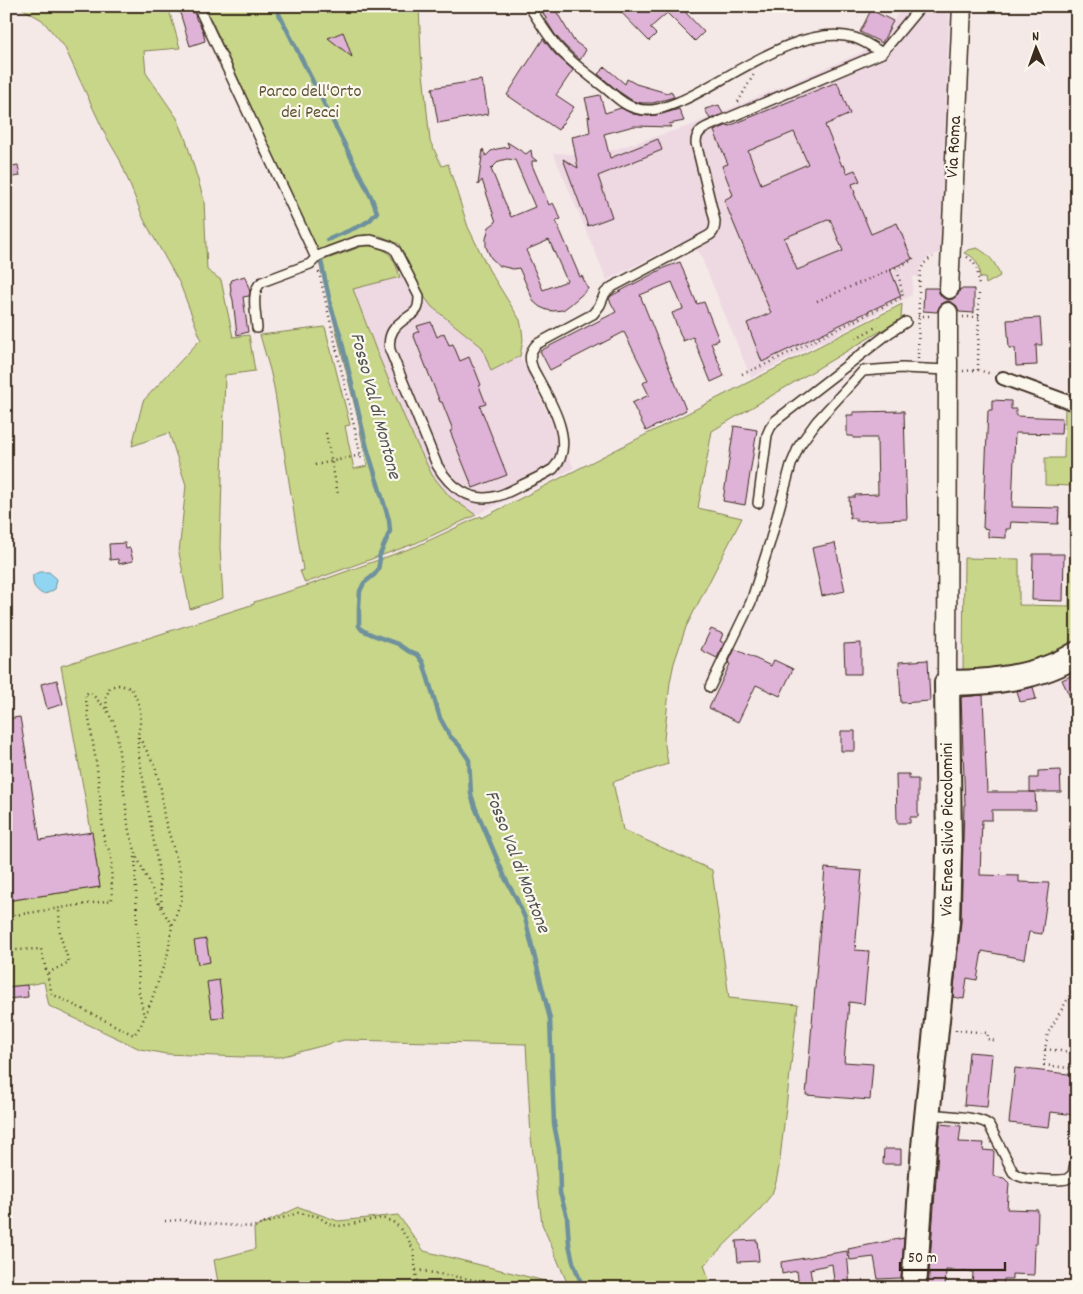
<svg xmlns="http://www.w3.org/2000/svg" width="1083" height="1294" viewBox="0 0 1083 1294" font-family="Dekko,sans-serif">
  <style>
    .built { fill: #eed9e3 }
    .green { fill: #c8d689; stroke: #828054 }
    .water { fill: #90d6f2; stroke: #6e919d }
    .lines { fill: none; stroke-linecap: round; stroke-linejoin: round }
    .stream { stroke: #6e919d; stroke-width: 4.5 }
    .building { fill: #dfb3d7; stroke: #3b2a1e; fill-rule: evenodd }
    .service-casing { stroke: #3b2a1e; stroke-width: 12 }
    .pedestrian-casing { stroke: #3b2a1e; stroke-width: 16 }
    .minor-casing { stroke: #3b2a1e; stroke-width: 21 }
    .secondary-casing { stroke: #3b2a1e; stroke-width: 28 }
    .path { stroke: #3b2a1e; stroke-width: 2.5; stroke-dasharray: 1 4; stroke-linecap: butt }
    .service { stroke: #fbf7ec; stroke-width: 9 }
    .pedestrian { stroke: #fbf7ec; stroke-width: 12 }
    .minor { stroke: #fbf7ec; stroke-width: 18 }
    .secondary { stroke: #fbf7ec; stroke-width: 24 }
    .labels { text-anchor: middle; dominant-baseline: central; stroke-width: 4.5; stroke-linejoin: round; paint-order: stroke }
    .park-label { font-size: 18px; fill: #5e5539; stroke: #fbf7ec }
    .street-label { font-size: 18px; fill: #3b2a1e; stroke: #fbf7ec }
    .water-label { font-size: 19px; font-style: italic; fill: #505553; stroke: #fbf7ec }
  </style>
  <rect width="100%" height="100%" fill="#f5e9e8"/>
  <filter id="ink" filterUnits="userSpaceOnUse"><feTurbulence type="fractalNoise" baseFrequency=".02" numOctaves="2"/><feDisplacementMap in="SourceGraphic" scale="10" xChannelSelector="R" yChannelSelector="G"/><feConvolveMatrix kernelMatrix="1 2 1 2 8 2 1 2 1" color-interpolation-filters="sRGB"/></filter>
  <g filter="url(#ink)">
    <path class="built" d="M903,6H950L940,253L930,256L922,264L919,270V276L913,277L912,295L838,334V336L822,343L821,342L751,378L699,252L680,243L607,280L553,153L596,155L689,126L851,57L882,43L893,21Z
      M413,275L432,307L482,347L491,371L520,356L574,468L476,515L450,497L432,475L407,424L376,350L353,289L400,277Z"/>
    <path class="green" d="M18,6H168L180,48L144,51L146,73L177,118L185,137L204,200L207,270L221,280L233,337L249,335L255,371L225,375L220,547L223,598L190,609L179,553L186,485L169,433L132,446L143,401L201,339L180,284L144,220L120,160L106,136L64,46L42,20Z
      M205,6H419L421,53L430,141L442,166L448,164L468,227L489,270L520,320L522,330L523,340L520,356L491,371L482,347L432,307L423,295L399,244L381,236L364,235L317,251Z
      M363,246C388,245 393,256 400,277L353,289L376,350L409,428L432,475L450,497L476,515L416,543L305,583L300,571L303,570L274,387L270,370L260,335L325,327L350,425L345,426L354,469L367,466L357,415L319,262Z
      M977,248C989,254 996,263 1000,276L986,284L985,278H980C979,265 977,257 964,253L968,250Z
      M902,304L901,319L712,431L698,508L742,518L686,627L674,663L670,682L664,739L668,764L613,782L623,830L712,870L729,998L798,1005L779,1167L776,1182L772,1194L757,1213L704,1265L712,1288H219L214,1260L255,1249L254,1228L299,1207L338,1221L398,1215L424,1251L569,1287L542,1224L531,1138L526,1044L344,1040L280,1057H243L166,1054L140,1049L49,1006L44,982L27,985L6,987V901L100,887L88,814L61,666L254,604V602L306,586L417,546L481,516L482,518Z
      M1065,406L1077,410V644L1072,648L1005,671H963L964,558L1019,559V605L1069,606L1073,486L1045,485V458H1064Z"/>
    <path class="water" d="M39,572H49L57,579L55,589L48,593L42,594C34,588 32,585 33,575Z"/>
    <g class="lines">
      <path class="stream" d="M275,6L372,199L377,212L370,220L362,225L327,240
        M321,261L331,307L340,334L367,448L389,520L390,531L379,557
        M380,559L378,570L374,575L364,583L360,591L359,607V626L362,630L373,635L398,644L408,651L417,654L423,662L440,718L450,736L459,745L469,760L471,794L475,807L506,880L516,898L525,918L550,1019L554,1124L559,1149L560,1193L567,1217L569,1244L573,1262L583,1288"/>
    </g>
    <path class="building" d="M178,6H189L192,13L194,12L197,21H198L203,31L205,41L190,46Z
      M539,6H553L574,41L586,50L580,60L565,46L556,36L547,22L546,20H547Z
      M615,6H630L635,11L640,6H693L686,13L704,32L695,41L667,13L650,28L656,34L649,41Z
      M871,10L893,21L882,43L860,32Z
      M343,32L345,37L352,57L328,38Z
      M543,39L555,54L573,70L556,95L574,107L558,130L507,95Z
      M605,67L625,84L627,79L636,84L667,93L671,91L674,97L653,103H642L633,101L618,91L598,74Z
      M481,80L483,89L484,88L488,114L438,123L432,88Z
      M837,82L850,114L825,125L842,166L844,165L847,173L855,170L860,181L852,184L855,193H854L871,234L897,223L912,259L890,269L901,296L762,362L747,323L771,313L724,200L733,195L722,166L728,164L714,131L728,125L729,126ZM794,132L808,164L761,184L748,151ZM830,219L843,251L797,270L784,238Z
      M600,95L605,113L621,108L633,114L648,116L662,114L679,109L684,121L669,124L671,127L634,126L604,134L610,158L658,139L662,150L598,176L612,217L588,226L563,159L578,168L572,137L590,133L588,116L590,118L585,98Z
      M719,105L723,114L710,119L705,109Z
      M507,142L526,154L531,150L532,157L537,161H532V165L549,205L553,203L561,219L556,221L580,277L582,276L588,289L571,304L563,310L553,311L547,310L540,307L534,302L519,268L513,269L500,266L491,258L486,247V239L489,227L496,222L482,180L478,185L483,149L486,156L491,151L497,149L509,147ZM507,159L515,160L535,207L511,217L491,169L499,161ZM549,240L567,281L543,290L526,250Z
      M18,165L20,176L6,178V167Z
      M680,262L697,304L704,302L719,340L711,343L724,376L711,382L693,337L683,341L672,313L683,309L672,282L640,295L686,410L646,431L632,403L649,395L643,383L648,380L624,332L550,370L540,351L616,312L609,299L611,296L666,267Z
      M245,276L250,292L249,296L243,297L248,332L237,335L233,300L230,290H231L230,283L232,282L231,280Z
      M924,288H938L939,293L943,298L949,300L953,299L958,295L960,289H974V313L959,312L957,306L953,303L948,301L942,303L939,307L937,312L923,311Z
      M1040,318L1042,345H1036L1037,365L1016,366L1015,348H1009L1007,320Z
      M431,322L437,337L444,333L449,345L453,344L460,361L469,357L473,367H474L481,385L479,386L486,404L480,406L507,475L473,488L450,431L453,430L442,402H440L413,334L419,331L417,326Z
      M992,400L1011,401V409H1016V416L1062,418L1061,434L1015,433L1012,507L1059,508L1058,524L1011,522L1010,529H1006V538L988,537V529L983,528L988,410H992Z
      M904,411L907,519L856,521V518H850L849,497H855V495L878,494L877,438H853V436H847V415H853V412Z
      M734,426L757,430L745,505L723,501Z
      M125,543L126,549L130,548L133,561L119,564L118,559L110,560L109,544Z
      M835,543L845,591L822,596L812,548Z
      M1033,554H1064L1063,601L1032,600Z
      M711,629L723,634L720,641L724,643L717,658L701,650Z
      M861,643V674H845L844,644Z
      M735,649L771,666L774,660L793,669L780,696L756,685L738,722L709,708L730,664L728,663Z
      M928,660L930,701L901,703L899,662Z
      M1077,673V712L1062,680Z
      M57,680L63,704L47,709L41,684Z
      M1033,687L1036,699L1020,702L1017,691Z
      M983,695L987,792H1035L1036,810H992V820H982L980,875L1019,876V882L1049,883L1042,934L1029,932L1024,959L982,951L977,980L967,978L964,999L953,997L961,922L964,805H965L961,697Z
      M20,717L40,840L92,832L100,887L6,901V719Z
      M841,731H855V751H841Z
      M1060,770L1061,792H1030V778H1038V771Z
      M896,774H909V779H918V817H910V823H897Z
      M825,868L862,871L855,950L869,951L864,1004L849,1002L844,1062L873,1064L870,1100L806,1095Z
      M206,939L210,962L198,964L194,941Z
      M219,980L224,1017L212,1019L207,982Z
      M27,985L28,997L6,999V987Z
      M969,1052L992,1054L987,1107L964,1105Z
      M1015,1068L1077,1075V1099L1075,1115L1051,1112L1049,1127L1009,1123Z
      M940,1124L961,1126L959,1142L984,1143L983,1150L994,1151L993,1176L1004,1178L1009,1183L1007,1209L1038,1210L1037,1244H1035L1034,1275L1012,1274V1279H1004L1003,1288H972L973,1272L946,1270L945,1288H928Z
      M884,1149H901V1164H883Z
      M904,1238L901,1278L878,1279L874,1257L850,1260L848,1249Z
      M757,1240L759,1261L738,1262L736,1241Z
      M847,1251L850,1288H835L832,1264L810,1269L813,1288H799L797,1271L782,1274L781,1262Z"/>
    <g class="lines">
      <g class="service-casing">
        <path id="service" d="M198,6L316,258
          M529,6C539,21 548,37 560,50C573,64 589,75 604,87C613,94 623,105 635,108C652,114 668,106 683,100C730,79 801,22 855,38C864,41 873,47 882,53
          M719,122L882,53L921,6
          M257,328C256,315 250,290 262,282L310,264L318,256L328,252L358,241L371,240L390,246L396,251L419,296C419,301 419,305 417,309C415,313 412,314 408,317C395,325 387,334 390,350L437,465C449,486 471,504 497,496C506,494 514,489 522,485C533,480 543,475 553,469C579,443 546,394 533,369C529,359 529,352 537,344L593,314L600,305L605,293L612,287L708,236C714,233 715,228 715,221L696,143C696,131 704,128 714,124
          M758,503L767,435L770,428L775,421L889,333L906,322
          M710,687L751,602L770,542L791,465L799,446L817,421L863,371L902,368L948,370
          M928,1114C942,1116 980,1116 989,1125L1013,1172C1016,1174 1015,1175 1019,1176C1028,1180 1058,1181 1067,1179L1073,1174L1077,1153"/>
      </g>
      <g class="pedestrian-casing">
        <path id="pedestrian" d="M1003,378L1077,405"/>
      </g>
      <g class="minor-casing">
        <path id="minor" d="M949,289L962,6
          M948,356V312
          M947,683L948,360"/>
      </g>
      <g class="secondary-casing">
        <g id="secondary">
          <path id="s1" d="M914,1288L924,1147L947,922L949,849L947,683C991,683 1039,678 1077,654"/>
        </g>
      </g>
      <path class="path" d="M738,102L754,74
        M967,257C979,264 978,276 979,288
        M319,272L362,461
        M919,292C920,277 918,264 933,257
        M817,301L911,261L915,256
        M918,316H932
        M963,317H979
        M856,338L878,326
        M918,359L919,296
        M978,370L979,293
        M963,371L978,370L992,374
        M742,374L764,365L903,297L897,267
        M326,433L338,494
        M315,465L361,455
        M107,708L106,698L110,687L119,685L131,688C142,707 142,715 138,735L155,766L161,789L164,817L180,870L182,898L172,926
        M138,737V750L158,866L162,907
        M135,852L139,993L144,1016
        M9,916L112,900L111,854L104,840L97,768L85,694L90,692L107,710L116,728L129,832L138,859L158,902L172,926L168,953L151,1002L141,1025L134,1035L52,994L41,949L15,950
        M48,973L69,962L60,935L59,909
        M1077,983L1048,1033L1045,1049L1044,1065L1077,1069
        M956,1031V1030L988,1033L987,1039L996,1041
        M1045,1049L1077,1053
        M165,1221L181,1220L211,1224L252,1227L276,1220L298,1213L317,1216L331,1225L341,1226L382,1218L393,1222L399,1227L409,1241L413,1249L418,1288
        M416,1270L493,1283L501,1288"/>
      <use href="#service" class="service"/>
      <use href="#pedestrian" class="pedestrian"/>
      <use href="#minor" class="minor"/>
      <use href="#secondary" class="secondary"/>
    </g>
  </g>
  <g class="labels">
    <g class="park-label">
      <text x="310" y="92">Parco dell'Orto<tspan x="310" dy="21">dei Pecci</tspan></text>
    </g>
    <g class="street-label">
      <text transform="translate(955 147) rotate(-87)">Via Roma</text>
      <text stroke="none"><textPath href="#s1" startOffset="460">Via Enea Silvio Piccolomini</textPath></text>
    </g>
    <g class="water-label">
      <text transform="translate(374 406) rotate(75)">Fosso Val di Montone</text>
      <text transform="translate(516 862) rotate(69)">Fosso Val di Montone</text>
    </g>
  </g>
  <rect width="1083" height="1294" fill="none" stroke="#fbf7ec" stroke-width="25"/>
  <rect x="12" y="12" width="1058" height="1269" fill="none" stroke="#3b2a1e" stroke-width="2" filter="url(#ink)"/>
  <g transform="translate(1036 48) rotate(358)" stroke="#fbf7ec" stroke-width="4" paint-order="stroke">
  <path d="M0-4L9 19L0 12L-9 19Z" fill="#3b2a1e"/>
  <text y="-8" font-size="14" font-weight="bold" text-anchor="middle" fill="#3b2a1e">N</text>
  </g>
  <path d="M900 1262v8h105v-8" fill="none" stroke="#3b2a1e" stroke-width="2.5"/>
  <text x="908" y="1262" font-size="15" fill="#3b2a1e" stroke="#fbf7ec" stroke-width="4" paint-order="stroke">50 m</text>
</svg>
